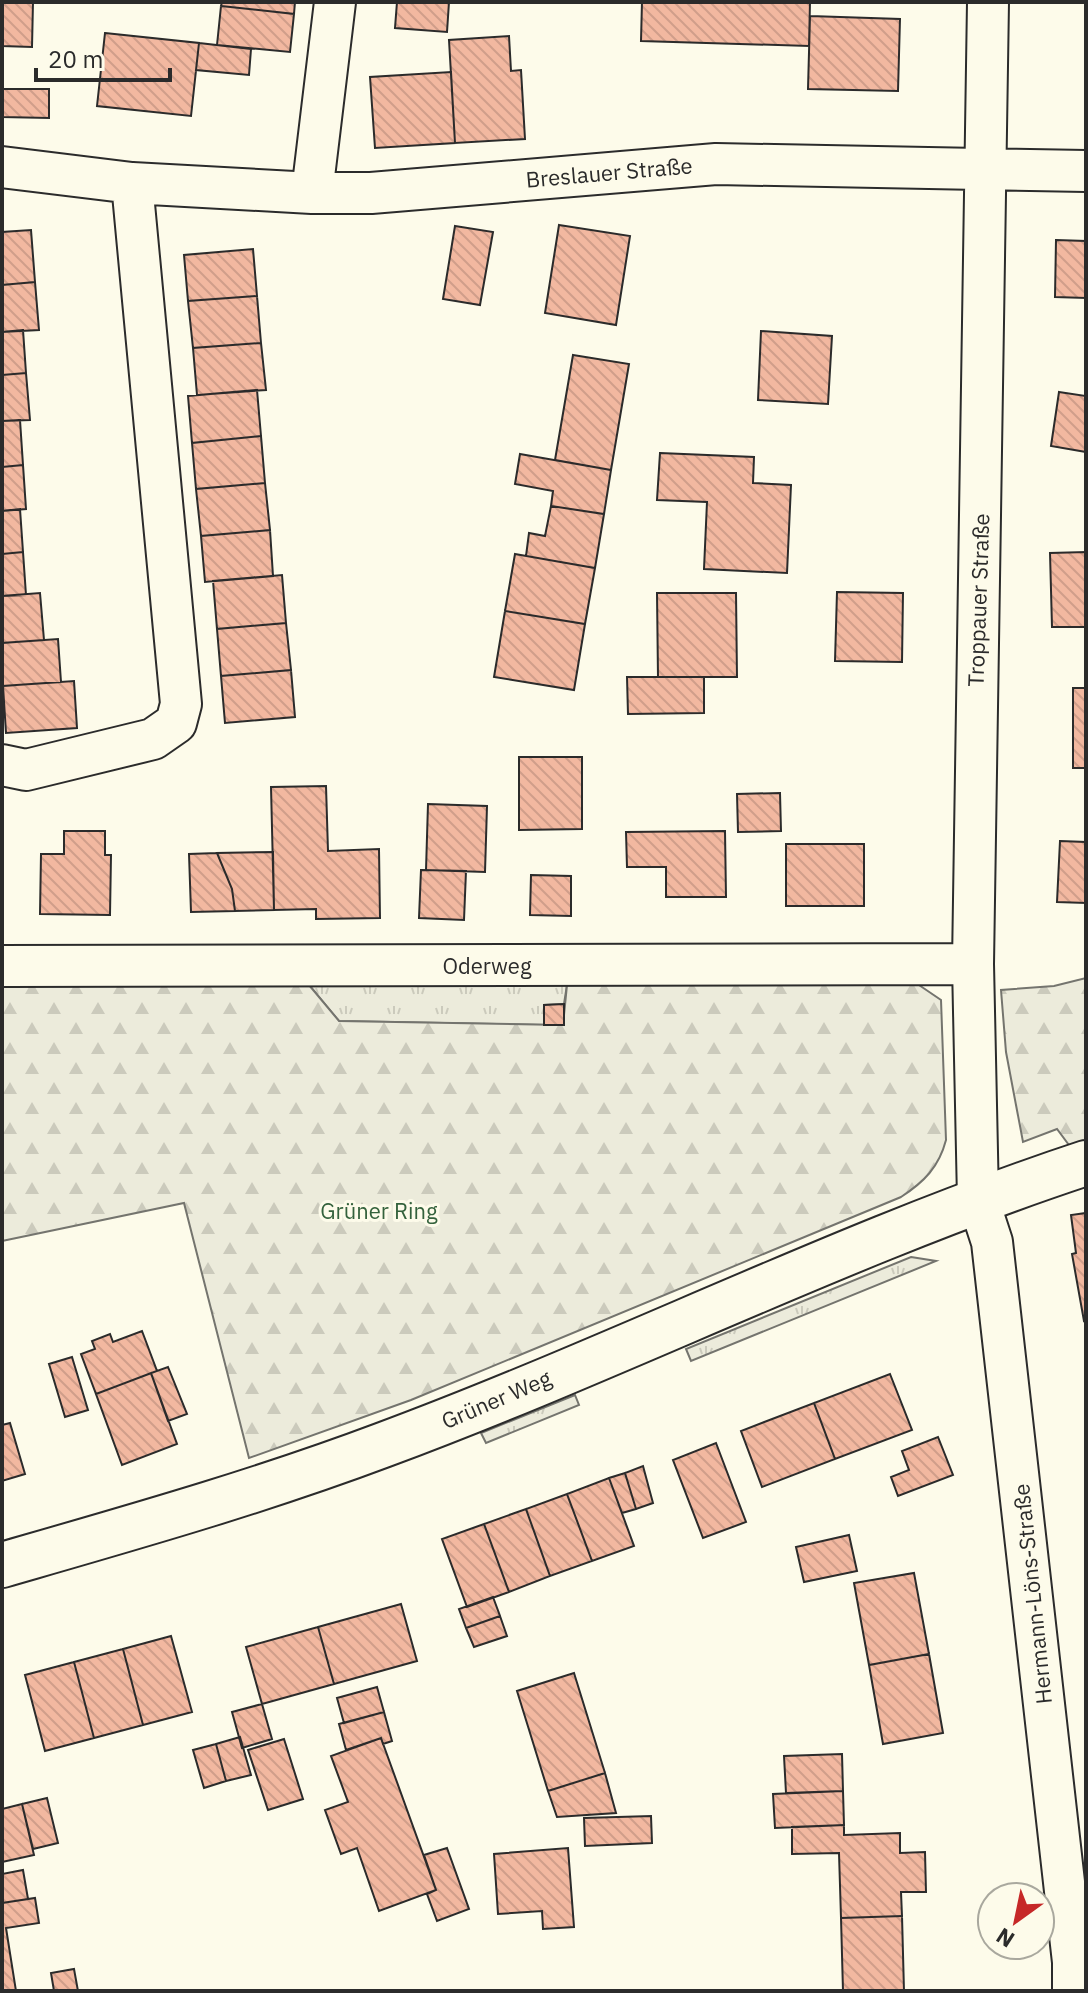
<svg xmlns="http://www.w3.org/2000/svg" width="1088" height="1993" viewBox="0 0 1088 1993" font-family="'IBM Plex Sans',sans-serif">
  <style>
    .grass { fill: url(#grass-tufts); stroke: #74746e; stroke-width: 2 }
    .forest { fill: url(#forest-firs); stroke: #74746e; stroke-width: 2 }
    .building { fill: url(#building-back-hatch); stroke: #2b2b2b; stroke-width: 2 }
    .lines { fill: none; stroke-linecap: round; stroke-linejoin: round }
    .minor-casing { stroke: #2b2b2b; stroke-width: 44 }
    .tertiary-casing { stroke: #2b2b2b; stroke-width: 48 }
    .minor { stroke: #fdfbea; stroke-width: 40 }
    .tertiary { stroke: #fdfbea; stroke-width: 44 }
    .labels { text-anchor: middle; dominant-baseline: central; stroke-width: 6; stroke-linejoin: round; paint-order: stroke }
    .street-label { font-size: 22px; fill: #2b2b2b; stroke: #fdfbea }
    .park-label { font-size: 22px; fill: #34623c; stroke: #fdfbea }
  </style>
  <defs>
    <pattern id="grass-tufts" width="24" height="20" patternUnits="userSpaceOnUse" patternTransform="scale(2)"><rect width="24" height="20" fill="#ecebdb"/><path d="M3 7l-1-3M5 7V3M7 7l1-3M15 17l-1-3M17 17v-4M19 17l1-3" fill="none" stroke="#cbcabc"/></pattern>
    <pattern id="forest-firs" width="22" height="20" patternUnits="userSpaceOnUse" patternTransform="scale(2)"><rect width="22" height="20" fill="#ecebdb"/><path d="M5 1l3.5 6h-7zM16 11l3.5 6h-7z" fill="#cbcabc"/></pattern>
    <pattern id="building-back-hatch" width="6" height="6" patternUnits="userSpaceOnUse" patternTransform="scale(2)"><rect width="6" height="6" fill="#f2b8a0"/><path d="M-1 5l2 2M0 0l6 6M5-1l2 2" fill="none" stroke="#d09e8a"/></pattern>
  </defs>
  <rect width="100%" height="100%" fill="#fdfbea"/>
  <path class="grass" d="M309,985H567L564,1004L544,1005V1025L339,1021Z
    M911,1257L936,1261L691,1361L686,1349Z
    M575,1395L579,1405L486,1443L481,1433Z"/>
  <path class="forest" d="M1086,978V1168L1057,1129L1023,1142L1006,1052L1001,990L1054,986Z
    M916,983L941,1000L946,1140C939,1167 924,1182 901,1197L411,1400L249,1458L184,1203L2,1241V986L309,985L339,1021L563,1025L567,985Z"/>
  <path class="building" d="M2,2H33L32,47L2,46Z
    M222,2H295L294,14L221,6Z
    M397,2H449L447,32L395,28Z
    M642,2H810L809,46L641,41Z
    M221,6L294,14L290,52L217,45Z
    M810,16L900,19L898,91L808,89Z
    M105,33L199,43L191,116L97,106Z
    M509,36L511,71L521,70L525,139L455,143L449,40Z
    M199,43L251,49L249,75L196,70Z
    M451,72L455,143L375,148L370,77Z
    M2,89H49V118L2,117Z
    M559,225L630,236L616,325L545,313Z
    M455,226L493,232L480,305L443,299Z
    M31,230L35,282L2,285V232Z
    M1056,240L1086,241V298L1055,297Z
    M253,249L257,296L188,301L184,255Z
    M35,282L39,330L2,332V285Z
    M257,296L261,343L193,348L188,301Z
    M23,330L26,373L2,375V332Z
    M761,331L832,336L828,404L758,400Z
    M261,343L266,390L197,395L193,348Z
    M573,355L629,364L611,470L555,460Z
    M26,373L30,420L2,421V375Z
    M257,390L261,436L192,443L188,396Z
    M1059,392L1086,396V452L1051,446Z
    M20,420L23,465L2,467V421Z
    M261,436L265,483L196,489L192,443Z
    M660,453L754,457L753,483L791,485L787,573L704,569L707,502L657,500Z
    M520,454L611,470L604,514L551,506L553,491L515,484Z
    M23,465L26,509L2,511V467Z
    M265,483L270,530L201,536L196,489Z
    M551,506L604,514L595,568L526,556L529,533L545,536Z
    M20,509L23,552L2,554V511Z
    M270,530L273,576L205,582L201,536Z
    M23,552L26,595L2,596V554Z
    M1086,552V627H1052L1050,553Z
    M515,554L595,568L585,624L505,611Z
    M282,575L286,623L217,629L213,581Z
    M837,592L903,593L902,662L835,661Z
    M40,593L44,640L2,643V596Z
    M657,593H736L737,677H658Z
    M505,611L585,624L574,690L494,677Z
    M286,623L291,670L221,676L217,629Z
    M58,639L61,682L2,686V643Z
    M291,670L295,717L225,723L221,676Z
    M627,677H704V713L628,714Z
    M74,681L77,728L6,733L3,686Z
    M1073,688H1086V768H1073Z
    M519,757H582V829L519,830Z
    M326,786L328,851L379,849L380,918L316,919V909L274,910L271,787Z
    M780,793L781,831L738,832L737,794Z
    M428,804L487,806L485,872L426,870Z
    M64,831H105V855H111L110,915L40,914L41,854H64Z
    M725,831L726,897H666V867H627L626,832Z
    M1060,841L1086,842V903L1057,902Z
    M786,844H864V906H786Z
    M273,852L274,910L235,911L232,889L217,853Z
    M217,853L232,889L235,911L191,912L189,854Z
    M421,870L466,871L464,920L419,918Z
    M531,875L571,876V916L530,915Z
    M564,1004V1025H544V1005Z
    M1086,1213V1320L1084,1321L1072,1254L1076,1253L1071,1215Z
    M142,1331L157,1371L96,1394L81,1354L95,1349L92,1341L110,1334L113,1342Z
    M72,1357L88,1410L65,1417L49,1364Z
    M168,1367L187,1414L168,1421L151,1373Z
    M151,1373L177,1444L122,1465L96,1394Z
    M890,1374L912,1430L835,1459L814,1403Z
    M814,1403L835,1459L762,1487L741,1431Z
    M10,1423L25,1474L2,1481V1425Z
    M938,1437L953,1475L898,1496L891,1477L909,1470L902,1451Z
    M716,1443L746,1522L703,1538L673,1460Z
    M643,1466L653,1503L636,1509L625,1473Z
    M625,1473L636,1509L622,1513L609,1478Z
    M609,1478L634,1546L592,1561L567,1494Z
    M567,1494L592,1561L550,1576L526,1509Z
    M526,1509L550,1576L509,1592L484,1524Z
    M484,1524L509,1592L467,1607L442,1539Z
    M849,1535L857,1571L804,1582L796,1547Z
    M914,1573L929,1654L869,1665L854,1583Z
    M493,1597L500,1616L466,1628L459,1609Z
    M401,1604L417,1661L334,1684L318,1627Z
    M500,1616L507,1636L474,1647L466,1628Z
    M318,1627L334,1684L262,1704L246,1647Z
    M171,1636L192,1712L143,1725L123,1649Z
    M123,1649L143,1725L94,1738L74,1662Z
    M929,1654L943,1733L883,1744L869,1665Z
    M74,1662L94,1738L45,1751L25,1675Z
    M574,1673L605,1773L548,1791L517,1691Z
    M377,1687L384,1712L344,1723L337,1698Z
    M262,1704L272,1739L242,1748L232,1712Z
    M384,1712L392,1741L383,1744L381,1738L346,1750L339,1724Z
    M240,1737L251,1775L226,1781L216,1744Z
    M381,1738L436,1890L379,1911L357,1848L341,1854L325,1810L348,1802L331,1756Z
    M284,1739L303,1799L268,1810L248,1750Z
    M216,1744L226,1781L204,1788L193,1750Z
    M842,1754L843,1791L786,1793L784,1756Z
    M605,1773L616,1813L557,1817L548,1791Z
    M843,1791L844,1825L775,1828L773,1794Z
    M47,1798L58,1843L33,1849L22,1804Z
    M22,1804L34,1855L2,1862V1809Z
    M651,1816L652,1843L585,1846L584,1818Z
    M844,1825V1835L900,1833V1853L925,1852L926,1892H901L902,1916L841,1918L839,1853L792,1854V1827Z
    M447,1848L469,1909L437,1921L427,1894L436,1890L424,1855Z
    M568,1848L574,1927L543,1929L542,1911L498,1914L494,1854Z
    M23,1870L28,1899L2,1903V1874Z
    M35,1898L39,1923L6,1928L16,1991H2V1903Z
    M902,1916L904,1991H843L841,1918Z
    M74,1969L78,1991H54L51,1973Z"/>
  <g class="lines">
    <g class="minor-casing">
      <path id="minor" d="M988,2L973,964L978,1199L992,1242L1073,1962V1991
        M2,167L132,183L312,193H371L716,164L1086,171
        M312,193L335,2
        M2,765L26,770L153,739L176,723L181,704L132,183
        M2,966L973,964"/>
    </g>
    <g class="tertiary-casing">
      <path id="tertiary" d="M2,1565C130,1528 258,1492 383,1445C620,1357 846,1242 1086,1163"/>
    </g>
    <use href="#minor" class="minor"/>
    <use href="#tertiary" class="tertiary"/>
  </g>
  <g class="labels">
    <g class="street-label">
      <text transform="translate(609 172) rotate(-5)">Breslauer Straße</text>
      <text transform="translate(978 600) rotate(-88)">Troppauer Straße</text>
      <text x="487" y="965">Oderweg</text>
      <text transform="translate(496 1399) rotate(-23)">Grüner Weg</text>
      <text transform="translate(1032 1594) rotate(-96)">Hermann-Löns-Straße</text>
    </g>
    <g class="park-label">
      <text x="379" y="1210">Grüner Ring</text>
    </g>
  </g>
  <rect width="1088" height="1993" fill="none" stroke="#2b2b2b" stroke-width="8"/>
  <g transform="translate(1016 1921) rotate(213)"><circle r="38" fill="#fdfbea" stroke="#a9a89e" stroke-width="2"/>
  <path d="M0-6L14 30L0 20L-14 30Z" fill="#c62828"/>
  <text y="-12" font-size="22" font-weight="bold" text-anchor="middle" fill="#2b2b2b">N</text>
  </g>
  <path d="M36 68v12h134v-12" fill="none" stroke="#2b2b2b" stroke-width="4"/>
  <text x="48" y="68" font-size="24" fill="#2b2b2b" stroke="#fdfbea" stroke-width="6" paint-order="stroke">20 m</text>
</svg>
